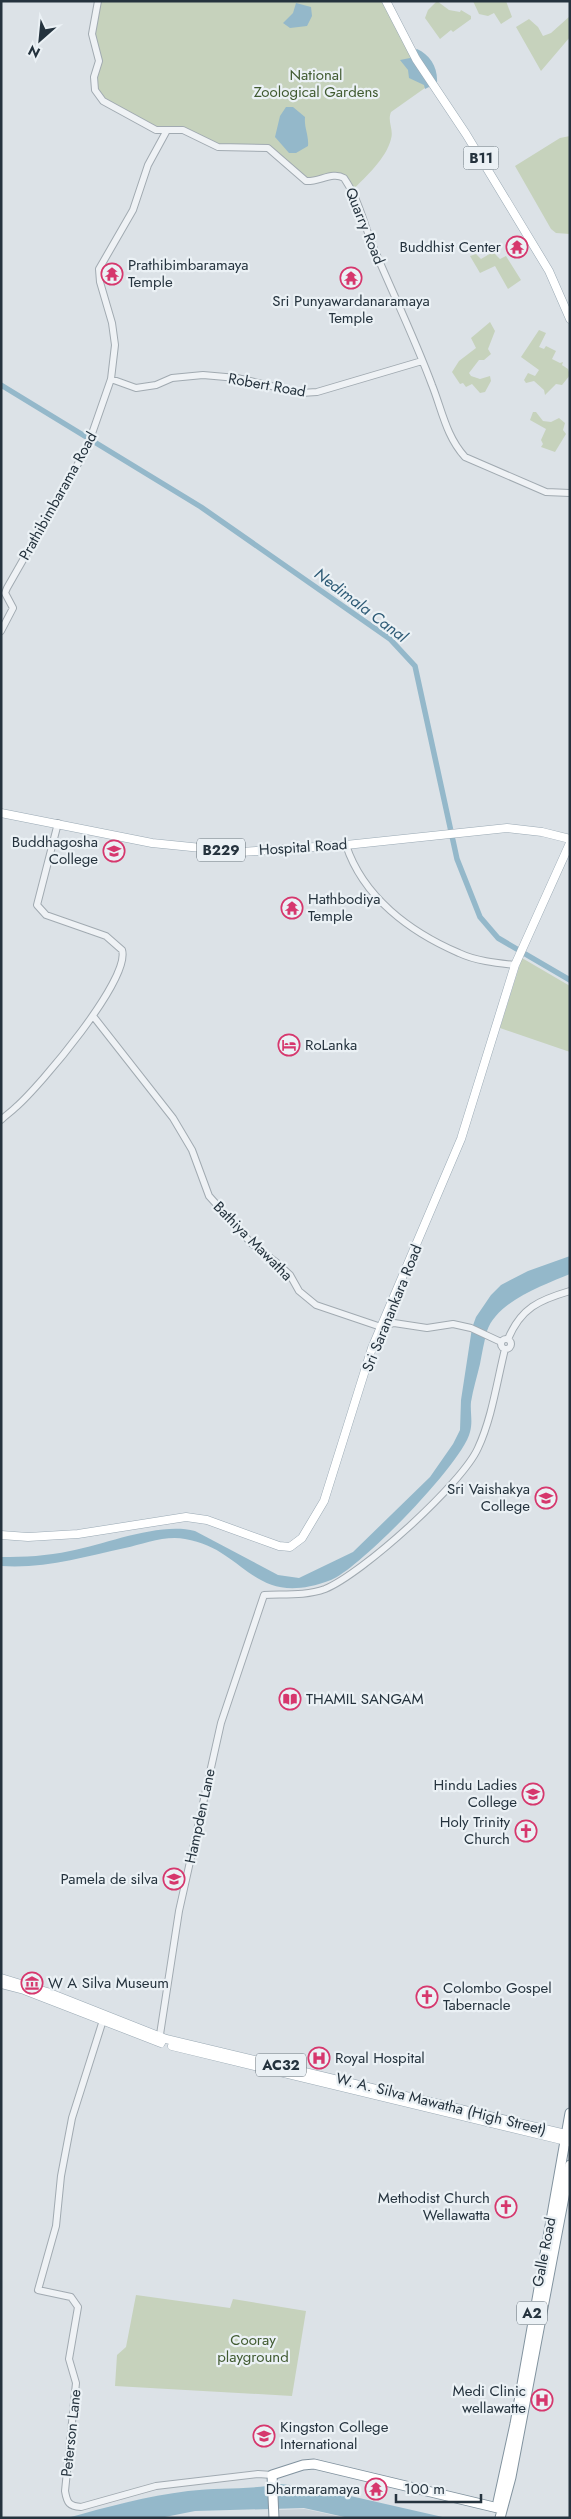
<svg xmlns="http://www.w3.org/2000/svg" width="571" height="2519" viewBox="0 0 571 2519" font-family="Jost,sans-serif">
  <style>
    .built { fill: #cad2d9 }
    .green { fill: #c6d2bc }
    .water { fill: #94b8ca }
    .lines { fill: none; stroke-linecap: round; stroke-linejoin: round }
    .canal { stroke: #94b8ca; stroke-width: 5.5 }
    .minor-casing { stroke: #a1aab1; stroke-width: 8 }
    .major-casing { stroke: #9aa9b4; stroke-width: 9 }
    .highway-casing { stroke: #82939f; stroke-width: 11 }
    .minor { stroke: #eff2f5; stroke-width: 6 }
    .major { stroke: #fff; stroke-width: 8 }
    .highway { stroke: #fff; stroke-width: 9 }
    .labels { text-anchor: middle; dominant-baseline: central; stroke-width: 4.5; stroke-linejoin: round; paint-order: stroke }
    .shield { fill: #ebf1f5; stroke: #606c75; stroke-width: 1 }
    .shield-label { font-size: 14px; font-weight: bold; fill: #25333e }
    .park-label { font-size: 15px; fill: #415b31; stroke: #ebf1f5 }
    .street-label { font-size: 15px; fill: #25333e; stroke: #ebf1f5 }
    .poi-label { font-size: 15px; fill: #25333e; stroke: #ebf1f5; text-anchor: end }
    .water-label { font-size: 16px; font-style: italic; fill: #2d5a75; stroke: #ebf1f5 }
  </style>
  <rect width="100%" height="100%" fill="#dce2e7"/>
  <path class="built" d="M305,2509L346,2518H279V2510Z"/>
  <path class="green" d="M98,1H386L432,83L391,112C387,122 394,129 391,139C386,159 366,176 353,190L344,178L306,181L268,148L218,147L183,130L166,132L103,101L95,90L99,61L92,34Z
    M437,1L449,10L460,12L461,10L471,16V19L453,32L451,30L440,39L425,18L428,10Z
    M473,1H506L512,17L501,24L494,13L488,16L479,14Z
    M570,16V37L541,71L516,27L529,19L538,27L543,36L551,33Z
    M570,136V234L556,233L551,229L515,166L560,138Z
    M493,252L500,259L506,256L521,280L508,289L495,266L480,273L470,256L476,254L481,259Z
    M490,322L495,331L488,349L491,354L484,360H479L469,373L471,376L480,379L490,376L491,381L485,392L480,393L472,384L466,387L463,383L460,384L452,372L459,361L476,348L471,338Z
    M539,330L546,333L539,347L544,349L546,346L556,351L552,359L560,363L563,362L562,365L568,369L570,375L562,385L556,384L545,395L544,390L534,381L526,383L524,380L528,373L535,376L539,370L521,357Z
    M533,412H536L543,421L551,422L559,418L565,423L563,430L566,434L555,452L541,447L543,444L541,440L546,429L530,420Z
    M522,958L570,986V1052L500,1028Z
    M136,2295L230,2308L233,2299L306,2311L292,2396L115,2386L117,2355L126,2347Z"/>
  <path class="water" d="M296,3L311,7L312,16L307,26L290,28L283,23L293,13Z
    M417,49C430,55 438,67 437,83L425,89L424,85L409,78L408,70L400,60L410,58L413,51Z
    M286,107H293L305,117C304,128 309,135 308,146L296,153H289L275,137L280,116Z
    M570,1256V1274C544,1285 497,1301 487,1331C484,1342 482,1353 480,1364C477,1377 473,1389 471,1402C470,1411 473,1422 470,1432C463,1463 360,1568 331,1580C252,1610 247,1549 185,1539C166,1535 143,1544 125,1548C84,1557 44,1569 1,1566V1557C25,1557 47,1556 70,1551C108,1544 158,1522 195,1531L278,1575L299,1578L353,1552L430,1477L453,1444L460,1430L461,1400L472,1328L476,1317L491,1295L501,1285L528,1271Z
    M280,2484L311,2487L447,2518H349L304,2508L195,2511L160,2518H67C107,2507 147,2496 188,2491C219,2487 250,2490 280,2484Z"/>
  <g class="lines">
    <path class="canal" d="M1,385L201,507L390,639L415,666L457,859L480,917L498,938L570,980"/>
    <g class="minor-casing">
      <path id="minor" d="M98,1L92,34L99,61L94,77L95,90L103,101L156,130H183L218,147L268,148L306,181C319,182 333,171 344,178C360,201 364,226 375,251C394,296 415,339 432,385C442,410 446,436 465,457L546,492L570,493
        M111,379L136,388L156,385L172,378L203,375L237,378L301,393L317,392L422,361
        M1,631L13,608L5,593L7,588L87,448L111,379L115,345L112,323L100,282L99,269L133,210L148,165L166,132
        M346,845C363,897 410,932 459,953C476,961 496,963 515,965
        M93,1016L173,1118L192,1150L209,1196L251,1243L277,1263L290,1275L299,1291L316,1305L381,1327L394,1323L427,1328L453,1324L471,1328L501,1342
        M1,1120C6,1115 11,1112 16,1107C39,1087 131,979 122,950L106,936L46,915L37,905L58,823
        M501 1344a5 5 0 1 1 10 0a5 5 0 1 1-10 0Z
        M508,1339C521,1308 539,1300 570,1291
        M104,2017L72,2118L61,2176L56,2226L38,2290L71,2297L78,2307L69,2359L76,2383L65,2491C67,2503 69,2506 81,2507L156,2486L258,2474L272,2475
        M159,2041L179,1911L221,1723L264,1595C284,1594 306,1596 325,1589C362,1574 462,1484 478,1448C492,1418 497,1381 505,1349"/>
    </g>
    <g class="major-casing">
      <path id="major" d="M386,1L416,59L466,134L549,271L570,319
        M1,813L152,843L241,852L346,845L507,828L542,832L570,839
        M1,1535L28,1537L78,1534L186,1517L207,1520L279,1546L290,1547L302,1538L324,1501L372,1348L461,1139L515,965L570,843
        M1,1978L47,1992L166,2039L570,2135
        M1,1984L24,1990L161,2043
        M172,2046L570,2142"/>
    </g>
    <g class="highway-casing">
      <path id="highway" d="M502,2509L498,2502L515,2424L570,2113
        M274,2518L272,2475L303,2465L314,2464L502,2509
        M500,2518L511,2477L570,2165"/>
    </g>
    <use href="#minor" class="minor"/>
    <use href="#major" class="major"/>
    <use href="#highway" class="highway"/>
  </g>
  <defs>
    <g id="temple-ring" transform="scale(1.125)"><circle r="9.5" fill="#ebf1f5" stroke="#d6376d" stroke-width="1.5"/><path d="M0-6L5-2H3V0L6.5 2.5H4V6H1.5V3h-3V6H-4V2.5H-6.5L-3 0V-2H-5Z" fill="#d6376d"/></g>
    <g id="school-ring" transform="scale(1.125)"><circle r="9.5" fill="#ebf1f5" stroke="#d6376d" stroke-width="1.5"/><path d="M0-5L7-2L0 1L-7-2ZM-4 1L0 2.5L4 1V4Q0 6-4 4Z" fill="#d6376d"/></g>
    <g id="hotel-ring" transform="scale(1.125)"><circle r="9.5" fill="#ebf1f5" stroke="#d6376d" stroke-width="1.5"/><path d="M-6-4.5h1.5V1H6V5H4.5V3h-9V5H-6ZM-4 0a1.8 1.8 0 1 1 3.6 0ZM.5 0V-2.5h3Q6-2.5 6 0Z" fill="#d6376d"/></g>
    <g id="library-ring" transform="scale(1.125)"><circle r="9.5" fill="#ebf1f5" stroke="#d6376d" stroke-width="1.5"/><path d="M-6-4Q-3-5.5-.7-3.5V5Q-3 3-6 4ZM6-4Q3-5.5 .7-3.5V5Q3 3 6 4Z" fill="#d6376d"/></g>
    <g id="church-ring" transform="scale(1.125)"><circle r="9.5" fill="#ebf1f5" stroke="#d6376d" stroke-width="1.5"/><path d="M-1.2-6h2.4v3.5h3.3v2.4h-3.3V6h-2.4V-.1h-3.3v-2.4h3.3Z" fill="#d6376d"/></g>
    <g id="museum-ring" transform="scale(1.125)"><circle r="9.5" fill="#ebf1f5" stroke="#d6376d" stroke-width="1.5"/><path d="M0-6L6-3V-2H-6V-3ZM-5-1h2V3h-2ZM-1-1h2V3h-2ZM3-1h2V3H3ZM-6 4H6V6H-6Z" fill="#d6376d"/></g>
    <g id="hospital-ring" transform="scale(1.125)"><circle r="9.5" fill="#ebf1f5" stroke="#d6376d" stroke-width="1.5"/><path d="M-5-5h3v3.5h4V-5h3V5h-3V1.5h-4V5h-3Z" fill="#d6376d"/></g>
  </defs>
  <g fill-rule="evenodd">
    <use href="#temple-ring" x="517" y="247"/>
    <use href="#temple-ring" x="112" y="274"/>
    <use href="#temple-ring" x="351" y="278"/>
    <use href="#school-ring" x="114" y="851"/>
    <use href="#temple-ring" x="292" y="908"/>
    <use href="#hotel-ring" x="289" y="1045"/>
    <use href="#school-ring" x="546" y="1498"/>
    <use href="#library-ring" x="290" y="1699"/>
    <use href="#school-ring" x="533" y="1794"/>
    <use href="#church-ring" x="526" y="1831"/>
    <use href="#school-ring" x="174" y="1879"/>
    <use href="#museum-ring" x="32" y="1983"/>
    <use href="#church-ring" x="427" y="1997"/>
    <use href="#hospital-ring" x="319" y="2058"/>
    <use href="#church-ring" x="506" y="2207"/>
    <use href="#hospital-ring" x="542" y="2400"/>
    <use href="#school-ring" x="264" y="2436"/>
    <use href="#temple-ring" x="376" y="2489"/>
  </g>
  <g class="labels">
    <g class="shield">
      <rect x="463.5" y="146.5" width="35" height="23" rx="4"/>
      <rect x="197" y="838.5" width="48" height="23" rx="4"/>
      <rect x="256" y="2053.5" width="50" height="23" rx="4"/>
      <rect x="517" y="2301.5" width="30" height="23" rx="4"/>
    </g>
    <g class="shield-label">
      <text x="481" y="158">B11</text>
      <text x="221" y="850">B229</text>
      <text x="281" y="2065">AC32</text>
      <text x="532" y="2313">A2</text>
    </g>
    <g class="park-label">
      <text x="316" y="75">National<tspan x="316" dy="17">Zoological Gardens</tspan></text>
      <text x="253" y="2340">Cooray<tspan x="253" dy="17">playground</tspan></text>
    </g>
    <g class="street-label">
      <text transform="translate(365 226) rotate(68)">Quarry Road</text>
      <text transform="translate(267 385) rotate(10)">Robert Road</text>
      <text transform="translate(58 496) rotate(-61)">Prathibimbarama Road</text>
      <text transform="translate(303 847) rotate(-4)">Hospital Road</text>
      <text transform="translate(253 1241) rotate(45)">Bathiya Mawatha</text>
      <text transform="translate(392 1308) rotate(-68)">Sri Saranankara Road</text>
      <text transform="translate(200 1816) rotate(-78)">Hampden Lane</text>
      <text transform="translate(441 2104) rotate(14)">W. A. Silva Mawatha (High Street)</text>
      <text transform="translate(544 2252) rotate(-79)">Galle Road</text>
      <text transform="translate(71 2433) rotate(-84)">Peterson Lane</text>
    </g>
    <g class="poi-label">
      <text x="501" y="247">Buddhist Center</text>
      <text x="128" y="265" text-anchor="start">Prathibimbaramaya<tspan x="128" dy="17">Temple</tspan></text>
      <text x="351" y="301" text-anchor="middle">Sri Punyawardanaramaya<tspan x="351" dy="17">Temple</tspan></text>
      <text x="98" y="842">Buddhagosha<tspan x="98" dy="17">College</tspan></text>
      <text x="308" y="899" text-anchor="start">Hathbodiya<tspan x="308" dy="17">Temple</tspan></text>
      <text x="305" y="1045" text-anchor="start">RoLanka</text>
      <text x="530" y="1489">Sri Vaishakya<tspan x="530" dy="17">College</tspan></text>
      <text x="306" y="1699" text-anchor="start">THAMIL SANGAM</text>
      <text x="517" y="1785">Hindu Ladies<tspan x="517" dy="17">College</tspan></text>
      <text x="510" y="1822">Holy Trinity<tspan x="510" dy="17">Church</tspan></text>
      <text x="158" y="1879">Pamela de silva</text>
      <text x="48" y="1983" text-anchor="start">W A Silva Museum</text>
      <text x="443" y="1988" text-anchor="start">Colombo Gospel<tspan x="443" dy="17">Tabernacle</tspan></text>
      <text x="335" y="2058" text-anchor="start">Royal Hospital</text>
      <text x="490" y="2198">Methodist Church<tspan x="490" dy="17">Wellawatta</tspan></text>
      <text x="526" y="2391">Medi Clinic<tspan x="526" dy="17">wellawatte</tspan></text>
      <text x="280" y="2427" text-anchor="start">Kingston College<tspan x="280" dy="17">International</tspan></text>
      <text x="360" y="2489">Dharmaramaya</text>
    </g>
    <g class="water-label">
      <text transform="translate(361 605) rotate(37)">Nedimala Canal</text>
    </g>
  </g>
  <rect width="571" height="2519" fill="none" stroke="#25333e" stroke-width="5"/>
  <g transform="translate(40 40) rotate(207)" stroke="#ebf1f5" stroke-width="4" paint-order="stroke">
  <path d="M0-4L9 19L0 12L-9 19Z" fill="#25333e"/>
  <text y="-8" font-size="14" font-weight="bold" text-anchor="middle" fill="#25333e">N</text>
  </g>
  <path d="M396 2494v8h85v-8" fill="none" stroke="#25333e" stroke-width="2.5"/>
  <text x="404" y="2494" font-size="15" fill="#25333e" stroke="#ebf1f5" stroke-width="4" paint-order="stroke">100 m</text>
</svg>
